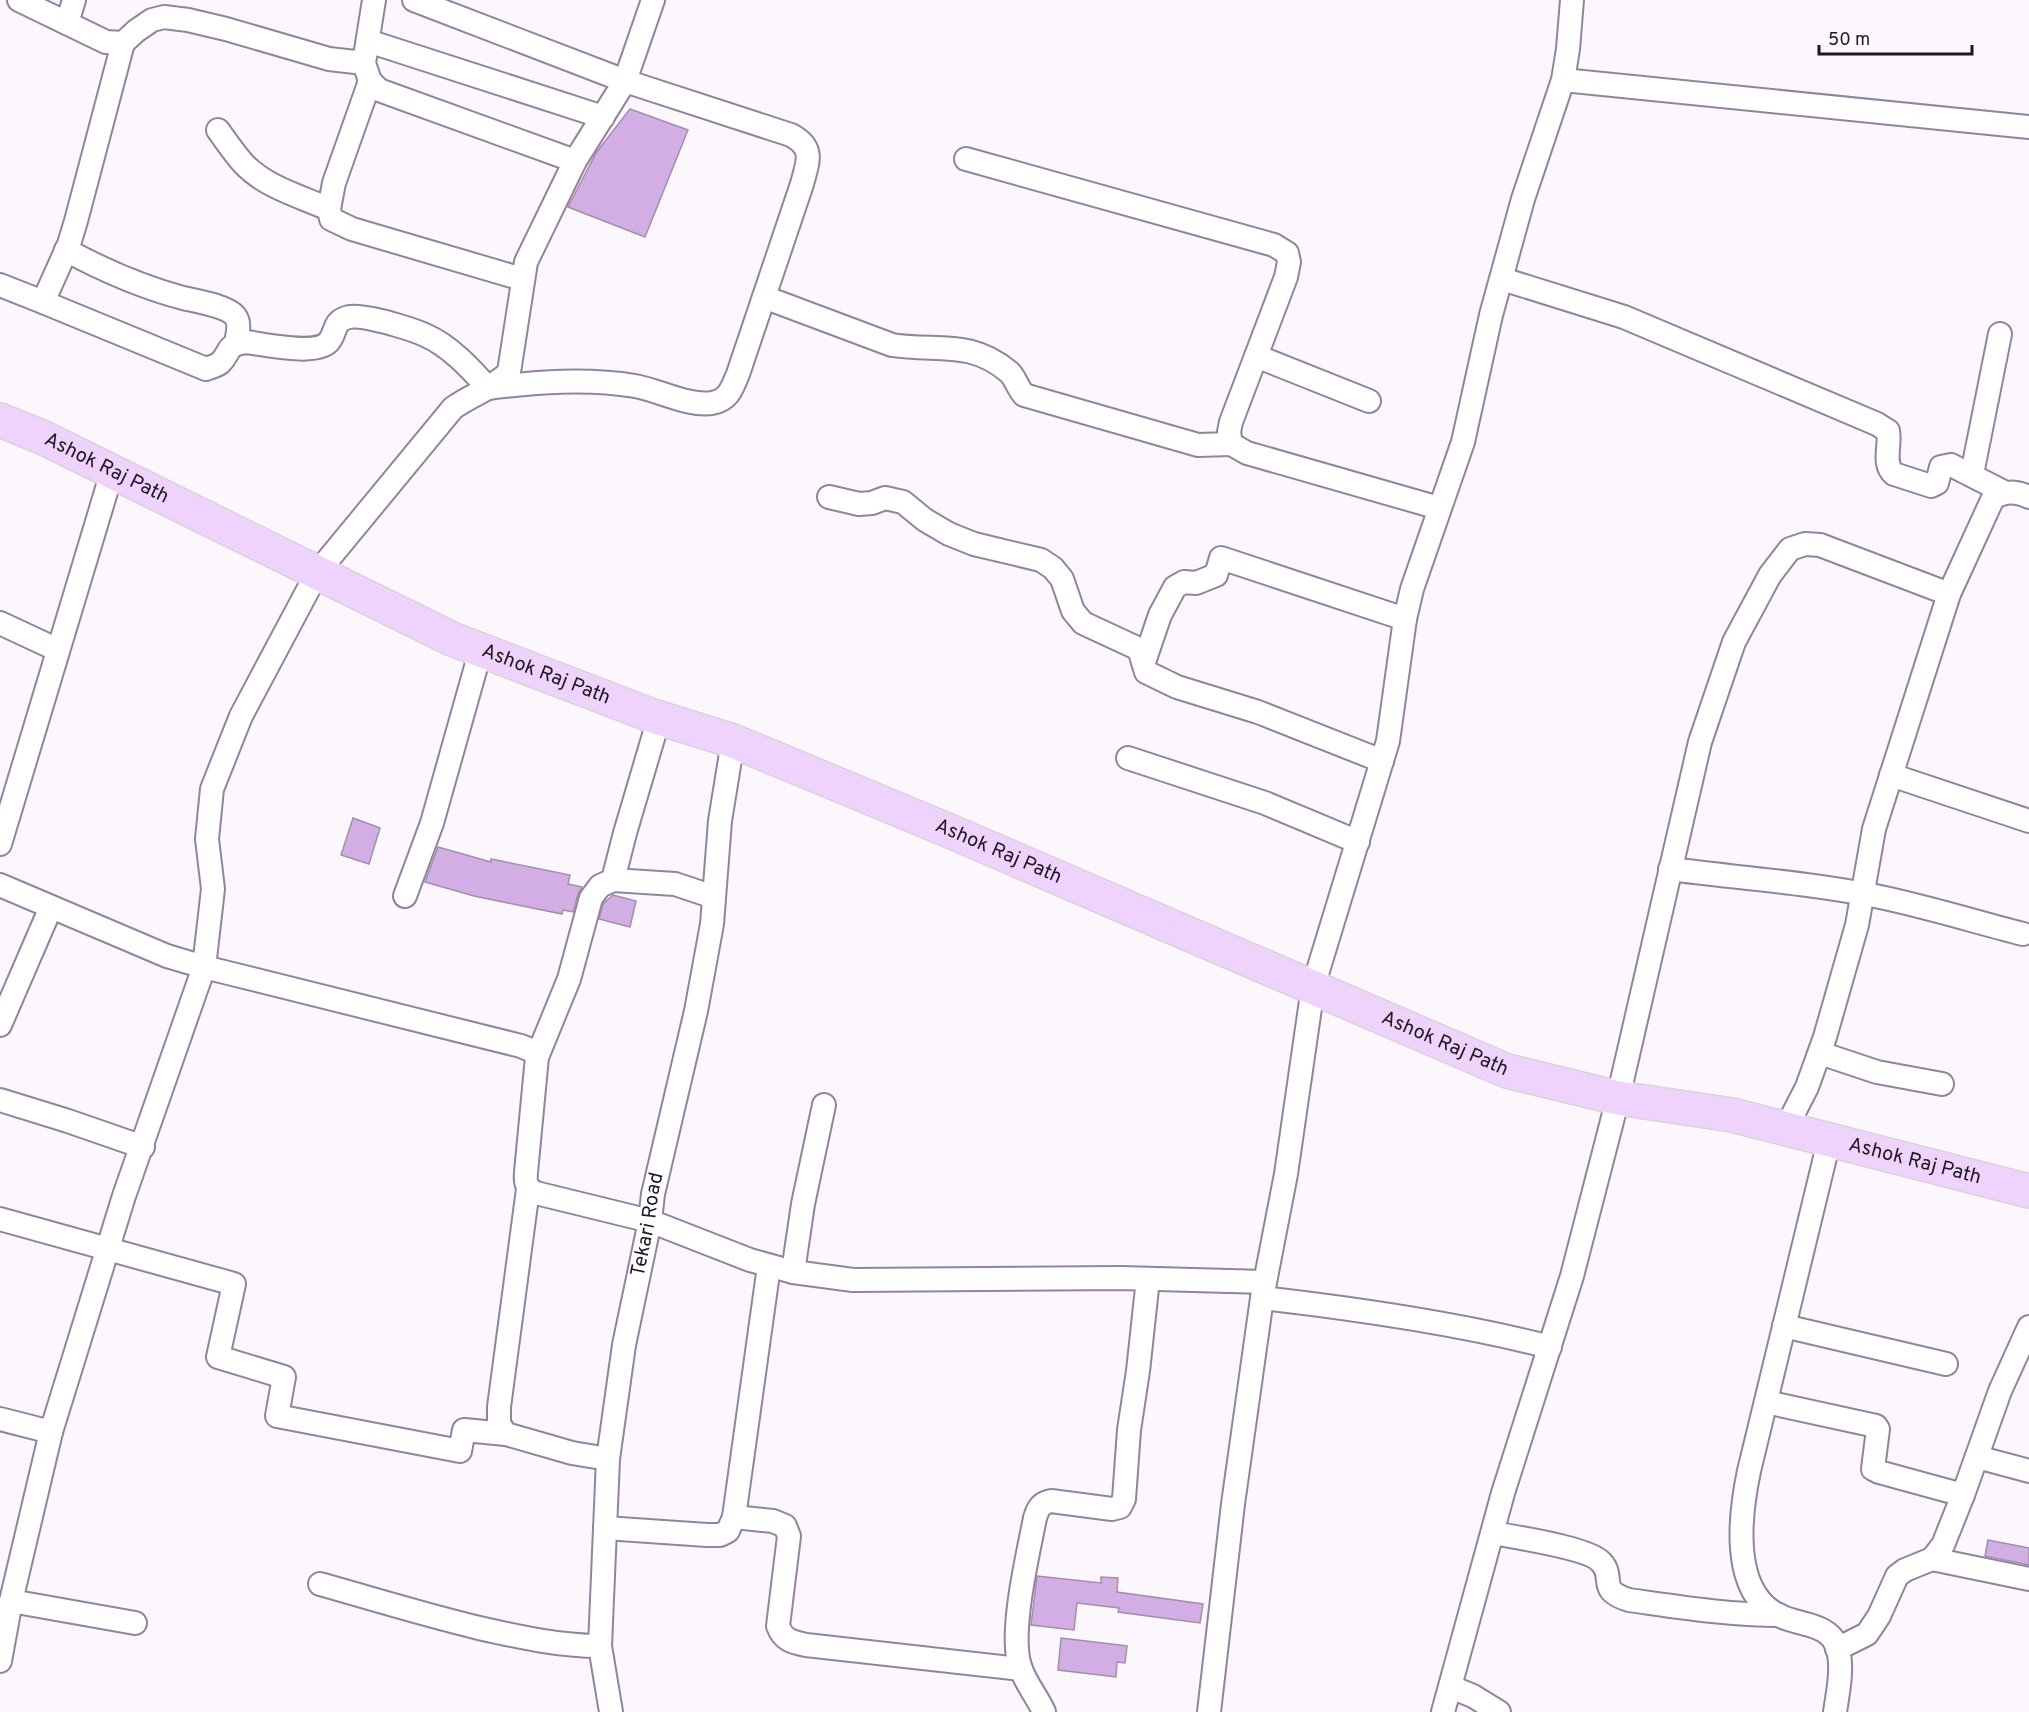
<svg xmlns="http://www.w3.org/2000/svg" width="2029" height="1712" viewBox="0 0 2029 1712" font-family="Overpass,sans-serif">
  <style>
    .building { fill: #d2aee4; stroke: #a28fab; stroke-width: 1.5 }
    .lines { fill: none; stroke-linecap: round; stroke-linejoin: round }
    .minor-casing { stroke: #95829e; stroke-width: 26 }
    .primary-casing { stroke: #d6d5d7; stroke-width: 36 }
    .minor { stroke: #fff; stroke-width: 22 }
    .primary { stroke: #efd3fc; stroke-width: 33 }
    .labels { text-anchor: middle; dominant-baseline: central; stroke-width: 5; stroke-linejoin: round; paint-order: stroke }
    .street-label { font-size: 20px; fill: #1e1722; stroke: #fbf7fd }
  </style>
  <rect width="100%" height="100%" fill="#fbf7fd"/>
  <path class="building" d="M630,109L688,130L645,237L568,207L596,153Z
    M353,818L380,828L369,864L341,855Z
    M438,847L491,862V859L570,875L568,884L582,887L578,894L573,912L563,910L562,914L474,896L425,882Z
    M613,895L636,901L630,927L599,919L603,904Z
    M1988,1540L2029,1548V1565L1985,1556Z
    M1037,1576L1101,1583V1577L1118,1578L1117,1592L1203,1604L1200,1623L1118,1612L1119,1608L1077,1603L1074,1630L1031,1625Z
    M1061,1638L1127,1646L1125,1663L1117,1662L1116,1677L1058,1670Z"/>
  <g class="lines">
    <g class="minor-casing">
      <g id="minor">
        <path d="M19,0L106,42L123,43L136,31L152,20L164,17L188,20L226,29L329,59L364,63"/>
        <path d="M374,0L364,63L370,81L379,90L575,161"/>
        <path d="M67,23L74,0"/>
        <path d="M368,41L603,117"/>
        <path d="M123,43L76,221L69,244L43,302L206,369C211,367 216,366 220,363C232,351 224,346 246,342C263,344 320,357 330,340C337,330 333,321 349,317C361,315 375,320 386,322C399,326 412,329 425,335C450,346 470,368 488,388C537,382 586,378 635,386C658,390 690,407 712,403C729,400 732,388 738,374L802,184C808,161 815,148 791,135L625,81L414,0"/>
        <path d="M1563,80L2029,127"/>
        <path d="M370,81L334,183L329,209L331,219L352,229L522,279"/>
        <path d="M218,130C226,141 234,153 243,163C265,187 299,196 329,209"/>
        <path d="M966,159L1274,245L1287,253L1289,262L1286,277L1231,422L1229,432L1231,444L1247,453L1439,508"/>
        <path d="M66,250C103,270 142,287 183,298C196,301 227,306 235,316C241,323 237,336 236,343"/>
        <path d="M1502,279L1624,317L1877,424L1888,431C1891,445 1882,464 1894,474L1931,486L1937,483L1941,467L1951,465L2004,492"/>
        <path d="M0,285L43,302"/>
        <path d="M764,297L892,345C937,352 970,339 1009,372C1015,377 1017,387 1024,395L1198,445L1231,444"/>
        <path d="M1256,356L1369,401"/>
        <path d="M1972,474L2000,334"/>
        <path d="M829,497L859,504L872,503L885,498L903,502L925,520L949,534L974,544L1041,560L1053,568L1062,579L1073,611L1083,623L1139,649L1146,672L1177,687L1258,712L1382,761"/>
        <path d="M0,623L58,650"/>
        <path d="M1144,662L1160,615L1175,587L1184,582L1196,583L1216,575L1221,558L1405,619"/>
        <path d="M1128,758L1265,803L1358,842"/>
        <path d="M1891,775L2029,821"/>
        <path d="M0,844L112,472"/>
        <path d="M1670,869C1740,878 1811,883 1880,897C1928,907 1976,922 2023,934"/>
        <path d="M613,880L625,833L659,718"/>
        <path d="M0,885L167,956L204,967L521,1046L533,1051L537,1057L526,1172C525,1183 526,1188 536,1193L650,1221L750,1260L793,1272L853,1280L1121,1278L1265,1282"/>
        <path d="M405,896L432,823L481,649"/>
        <path d="M0,1025L51,907"/>
        <path d="M1820,1053L1877,1072L1942,1084"/>
        <path d="M537,1057L569,979L591,898L600,886L613,880L675,884L714,897"/>
        <path d="M0,1100L68,1121L143,1147"/>
        <path d="M1786,1128L1807,1087L1825,1037L1857,925L1874,829L1949,594L1993,498C2006,491 2015,491 2029,497"/>
        <path d="M1829,1141L1749,1471C1740,1514 1730,1591 1778,1615C1795,1624 1821,1623 1833,1639C1846,1658 1838,1691 1835,1712"/>
        <path d="M528,1189L499,1407V1424L506,1434L572,1453L608,1459"/>
        <path d="M0,1219L234,1284L218,1357L284,1377L277,1416L460,1451L464,1430L506,1434"/>
        <path d="M793,1272L803,1204L824,1105"/>
        <path d="M1262,1298C1358,1309 1457,1323 1550,1347"/>
        <path d="M1784,1326L1946,1364"/>
        <path d="M1766,1402L1876,1426L1878,1429L1873,1469L1879,1472L1963,1495"/>
        <path d="M0,1419L51,1432L124,1196L204,967L213,889L207,839L212,789L241,716L317,573L453,408C471,395 494,388 509,372L526,262L575,161L625,81L653,0"/>
        <path d="M1977,1457L2029,1471"/>
        <path d="M734,1517L773,1521L785,1526L789,1536L778,1626C783,1640 792,1642 806,1645L1020,1669"/>
        <path d="M605,1528L707,1535H720L728,1531L734,1517L769,1266"/>
        <path d="M1493,1533C1514,1537 1589,1548 1601,1562C1616,1578 1596,1590 1629,1600C1679,1607 1728,1615 1779,1615"/>
        <path d="M1932,1559L2029,1579"/>
        <path d="M320,1584C373,1599 425,1615 479,1628C519,1637 559,1646 600,1646"/>
        <path d="M11,1601L135,1623"/>
        <path d="M1837,1649L1867,1634L1879,1616L1897,1576L1905,1570L1932,1559L1943,1545L1963,1495L2000,1391L2029,1327"/>
        <path d="M0,1661L11,1601L51,1432"/>
        <path d="M1451,1687L1473,1696L1499,1712"/>
        <path id="s1" d="M611,1712L600,1646L608,1459L624,1345L650,1221L653,1194L696,1011L712,924L720,821L733,741"/>
        <path d="M1044,1712C1037,1696 1025,1683 1020,1666C1009,1633 1028,1554 1035,1518C1038,1508 1041,1503 1051,1501L1112,1509L1120,1507L1124,1499L1129,1430L1138,1371L1148,1279"/>
        <path d="M1209,1712L1233,1504L1262,1298L1286,1174L1313,987L1388,741L1405,619L1412,589L1463,442L1491,315L1523,199L1563,80L1568,49L1572,0"/>
        <path d="M1443,1712L1503,1493L1572,1276L1618,1098L1700,742L1734,642L1770,575L1790,549L1805,544L1820,545L1949,594"/>
      </g>
    </g>
    <g class="primary-casing">
      <g id="primary">
        <path id="s2" d="M0,420L44,438L452,639L653,716L733,741L952,832L1507,1071L1618,1098L1732,1115L2029,1191"/>
      </g>
    </g>
    <use href="#minor" class="minor"/>
    <use href="#primary" class="primary"/>
  </g>
  <g class="labels">
    <g class="street-label">
      <text stroke="none"><textPath href="#s2" startOffset="117">Ashok Raj Path</textPath></text>
      <text stroke="none"><textPath href="#s2" startOffset="603">Ashok Raj Path</textPath></text>
      <text stroke="none"><textPath href="#s2" startOffset="1089">Ashok Raj Path</textPath></text>
      <text stroke="none"><textPath href="#s2" startOffset="1575">Ashok Raj Path</textPath></text>
      <text stroke="none"><textPath href="#s2" startOffset="2061">Ashok Raj Path</textPath></text>
      <text stroke="none"><textPath href="#s1" startOffset="492">Tekari Road</textPath></text>
    </g>
  </g>
  <path d="M1819 45v9h153v-9" fill="none" stroke="#1e1722" stroke-width="3"/>
  <text x="1828" y="45" font-size="18" fill="#1e1722" stroke="#fbf7fd" stroke-width="4.5" paint-order="stroke">50 m</text>
</svg>
